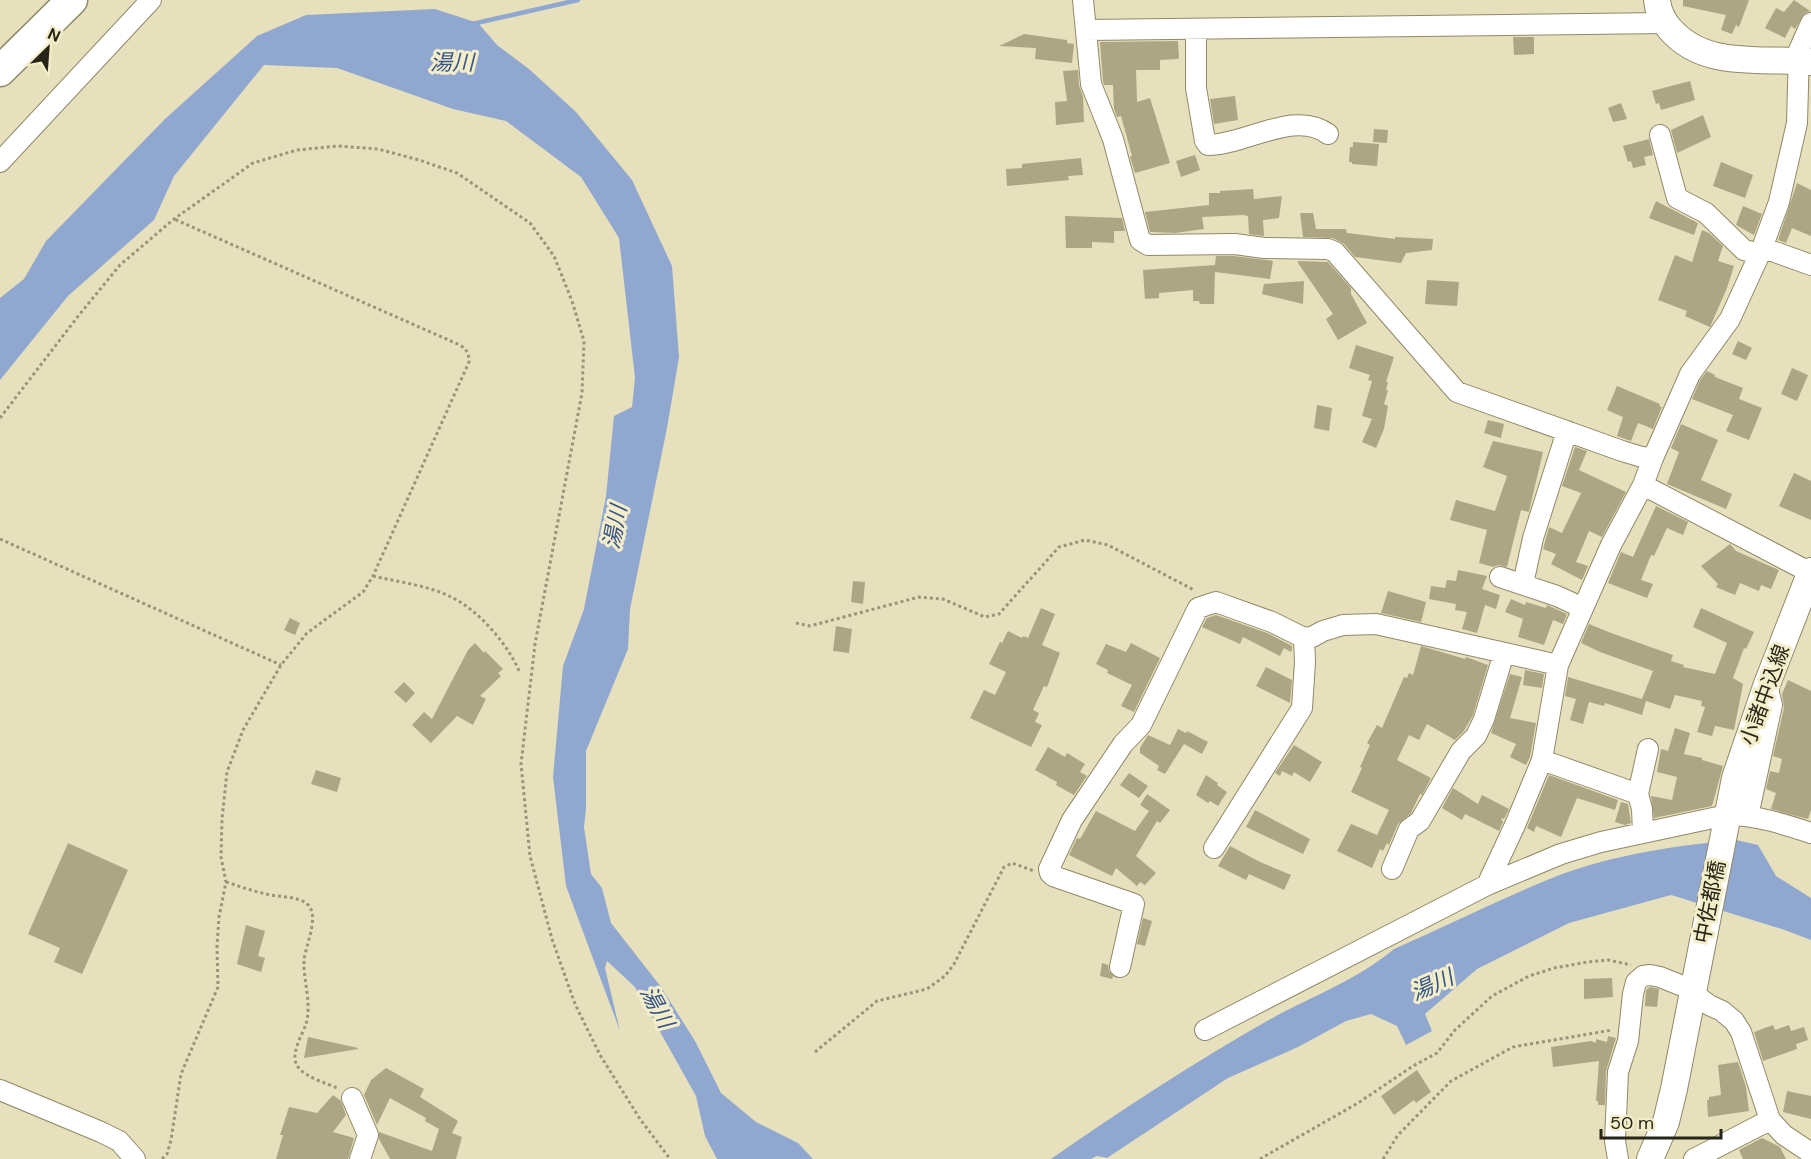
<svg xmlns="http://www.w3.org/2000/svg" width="1811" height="1159" viewBox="0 0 1811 1159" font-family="'DM Sans','Noto Sans JP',sans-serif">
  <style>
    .water { fill: #90a8d0 }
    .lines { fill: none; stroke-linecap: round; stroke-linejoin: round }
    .stream { stroke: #90a8d0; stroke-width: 4.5 }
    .building { fill: #aca684 }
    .minor-casing { stroke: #8f8968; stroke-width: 22 }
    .major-casing { stroke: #8f8968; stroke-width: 28 }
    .highway-casing { stroke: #8f8968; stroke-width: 33 }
    .path { stroke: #99957a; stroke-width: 3; stroke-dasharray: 3 3; stroke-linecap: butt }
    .minor { stroke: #fff; stroke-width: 20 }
    .major { stroke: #fff; stroke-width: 26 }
    .highway { stroke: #fff; stroke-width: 30 }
    .labels { text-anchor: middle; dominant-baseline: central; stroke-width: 6; stroke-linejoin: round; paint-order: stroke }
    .street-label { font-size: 21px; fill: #272518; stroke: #f3edc9 }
    .water-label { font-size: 22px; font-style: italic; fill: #365589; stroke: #f3edc9 }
  </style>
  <rect width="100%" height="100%" fill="#e6e0bc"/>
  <path class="water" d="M435,9L478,23L497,45L529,69L576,112L632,180L672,266L679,357L667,428L630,609L628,649L586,751V809L584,827L591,874L602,888L611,923L661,987L695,1041L721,1093L756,1122L798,1143L813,1159H717L705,1136L696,1096L635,987L607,961L605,968L620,1031L566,886L553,777L563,666L584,609L606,496L614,416L632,407L635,378L619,238L581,177L506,121L453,109L337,68L264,65L174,176L154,220L68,296L0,380V298L24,279L46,241L165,119L257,36L306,15Z
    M1736,840L1758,845L1776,876L1811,898V940L1782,929L1671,895L1569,923L1477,969L1425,1014L1432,1031L1406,1045L1397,1026L1371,1014L1346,1021L1298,1047L1228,1078L1107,1158L1097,1156L1091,1159H1051C1121,1110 1193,1063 1267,1021C1310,997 1357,980 1394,949C1448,925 1502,898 1557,876C1612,855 1678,845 1736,840Z"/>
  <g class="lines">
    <path class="stream" d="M472,24L578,0"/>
  </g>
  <path class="building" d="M1683,0H1749L1739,27L1736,25L1732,34L1721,30L1726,15L1683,6Z
    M1794,0L1810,11L1804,14L1795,29L1791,26L1785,38L1765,28L1776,8L1784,12Z
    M1024,34L1067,40V43L1074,44L1072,63L1035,59L1036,48L999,46Z
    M1513,37H1534V54L1514,55Z
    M1178,41L1179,58L1177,59L1160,60V70H1136L1137,102L1150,98L1170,163L1135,173L1130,157L1132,156L1121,116L1117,117L1114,109L1113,85H1104L1103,81L1100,42Z
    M1078,70L1079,85L1083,97L1084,122L1056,125L1055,102L1067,101L1063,71Z
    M1690,81L1695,100L1661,110L1659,103L1656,104L1652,91Z
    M1235,96L1238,120L1214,124L1210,99Z
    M1621,103L1627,119L1613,122L1608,108Z
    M1703,115L1711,137L1677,153L1671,130Z
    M1374,129L1388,130L1387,143L1373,142Z
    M1649,139L1653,155L1644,157L1646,165L1633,168L1631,161L1628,162L1623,146Z
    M1353,142L1379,144L1377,166L1352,164V162H1349L1350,147H1353Z
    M1195,155L1200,170L1181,177L1176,161Z
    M1081,158L1083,175L1068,176L1069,180L1007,186L1006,169L1022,168V164Z
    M1721,162L1753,175L1745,198L1713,186Z
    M1797,183L1811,190V236L1792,228L1786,243L1778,240Z
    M1253,189L1254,199L1282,196L1279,218L1263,220L1264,236L1249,234L1248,216L1243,215L1202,217L1204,229L1175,233L1150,232L1145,212L1209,205V193H1220V191Z
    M1656,201L1698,223L1694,235L1649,218Z
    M1743,206L1762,214L1754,235L1736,225Z
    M1300,213H1313L1316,229H1346L1347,233L1395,239V237L1433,239L1432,250L1406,253L1401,263L1355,257L1344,244L1333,238L1303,237Z
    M1065,216L1122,218L1125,231H1114V243L1092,242V248H1066Z
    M1702,230L1709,233L1723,246L1718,261L1734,266L1727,288L1710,327L1685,316L1687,311L1658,300L1675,255L1692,262Z
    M1216,256H1234L1273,261L1270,279L1215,272L1214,304H1200L1199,301H1193V290L1159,293V298L1145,299L1143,270L1215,265Z
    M1298,261L1328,262L1351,288V294L1367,323L1338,340L1326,319L1333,314L1298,263Z
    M1427,280L1459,282L1457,306L1425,304Z
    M1304,281L1303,304L1262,294L1264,284Z
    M1738,341L1752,348L1746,360L1732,354Z
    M1356,345L1394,357L1386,382H1388L1386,390H1388L1384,404L1388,406L1384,429L1376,448L1362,442L1372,419L1362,416L1372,381L1368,380L1370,375L1349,368Z
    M1792,368L1808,375L1797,401L1781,394Z
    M1707,371L1715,375V377L1743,388L1739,399L1762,408L1749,440L1726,431L1733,415L1692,399L1700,380Z
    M1617,386L1660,404L1659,406L1662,407L1653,429L1638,423L1631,441L1617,436L1623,417L1607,410Z
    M1317,405L1332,408L1329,431L1314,428Z
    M1488,420L1504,424L1501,438L1484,433Z
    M1681,424L1718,440L1701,480L1732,494L1726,509L1667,484L1679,452L1671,448Z
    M1493,441L1543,452L1530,507L1529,512L1521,510L1507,567L1498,565L1493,567L1479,563L1487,530L1450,520L1456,500L1495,511L1507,476L1483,467Z
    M1575,447L1587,451L1579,470L1626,492L1602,537L1589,531L1576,562L1588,566L1582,580L1551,564L1556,554L1543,549L1549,527L1562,533L1581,493L1562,486Z
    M1794,473L1811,481V520L1779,506Z
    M1656,506L1688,522L1683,535L1667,528L1654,556L1651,555L1641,580L1653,584L1647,598L1608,583L1621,552L1633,557Z
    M1730,544L1736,551L1779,570L1771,589L1761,585L1759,591L1740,583L1735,595L1716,587L1718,584L1701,566Z
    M1458,570L1487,576L1482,589L1500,595L1496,609L1485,605L1477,633L1462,629L1467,612L1455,610L1456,604L1429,599L1431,586L1445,588L1447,580L1456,581Z
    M853,581L865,582L863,604L851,602Z
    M1388,591L1426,602L1421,622L1381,613Z
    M1511,599L1525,605L1526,602L1546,608L1547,605L1567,614L1563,624L1553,620L1544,645L1518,637L1523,619L1505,612Z
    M1041,608L1055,614L1042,645L1060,653L1047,687L1044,686L1033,710L1039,713L1035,722L1042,725L1031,747L970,718L984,690L995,695L1006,672L989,664L1000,642L1002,643L1008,631L1022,638L1023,636L1028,638Z
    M1701,608L1754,632L1746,649L1744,648L1733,678L1743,684L1734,730L1715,726L1712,736L1697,732L1705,707L1701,706L1702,701L1675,695L1670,709L1646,701L1642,715L1605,703L1604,706L1589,702L1583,724L1570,720L1576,699L1565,696L1568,677L1642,699L1653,671L1600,652L1581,643L1589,624L1611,633L1673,655L1671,661L1684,665L1683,667L1715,674L1727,643L1693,627Z
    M1216,615L1267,633L1292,646V649L1291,652L1284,648L1280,656L1243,637L1240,644L1202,627L1207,618Z
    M290,618L300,623L295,635L284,630Z
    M836,626L852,629L849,653L833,651Z
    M475,643L484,653L485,651L503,669L498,673L501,676L480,696L486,699L473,725L457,716L431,743L412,725L424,712L432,719L468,650Z
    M1131,643L1160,658L1134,712L1121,706L1132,685L1107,673L1108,670L1096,664L1106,644L1126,652Z
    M1421,646L1465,659L1466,657L1488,665L1473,715L1464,731L1455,740L1427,724L1419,740L1409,735L1397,760L1431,778L1422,795L1420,794L1411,813L1398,824L1389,845L1387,843L1383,851L1380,849L1372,868L1337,851L1351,824L1377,835L1389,810L1351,792L1362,768L1360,767L1370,745L1367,743L1377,725L1382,728L1404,677L1407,678L1409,673L1413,675Z
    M1266,667L1292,680L1290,703L1256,686Z
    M1525,670L1544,674L1542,688L1523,685Z
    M1510,674L1522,677L1510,718L1536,723L1530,757L1526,765L1510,757L1516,744L1491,733Z
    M1788,680L1811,691V810L1808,819L1771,809L1776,793L1766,789L1770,771L1779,773L1782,759L1773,756L1784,708L1782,694Z
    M404,682L415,693L406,703L394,692Z
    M1675,728L1690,733L1684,754L1702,758V760L1723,766L1712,806L1654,818L1651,796L1672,800L1677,777L1657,772L1661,749L1668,751Z
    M1178,729L1186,733L1187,731L1208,742L1202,754L1184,744L1165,774L1157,770L1159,766L1140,753V748L1148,735L1170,745Z
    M1294,745L1322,762L1310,782L1294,772L1292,776L1282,771L1280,776L1275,773Z
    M1048,747L1065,757L1067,753L1085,764L1080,772L1087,776L1074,795L1056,785L1057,782L1035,770Z
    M316,770L341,778L337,792L311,784Z
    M1129,773L1148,786L1139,798L1120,785Z
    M1206,775L1218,783L1217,785L1227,792L1218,806L1210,801L1208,803L1196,795Z
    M1549,775L1618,800L1615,810L1577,798L1561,837L1536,826L1534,832L1527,828Z
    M1453,788L1478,804L1482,795L1509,809L1504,819L1501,818L1503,822L1499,831L1465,814L1462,820L1442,808Z
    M1147,794L1170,810L1160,823L1157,821L1136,856L1156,873L1145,885L1140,882L1137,886L1116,868L1112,876L1069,855L1077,838L1080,839L1096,811L1135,831L1149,811L1140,805Z
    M1621,802L1628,804L1631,823L1625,825L1615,822Z
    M1255,810L1310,839L1303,854L1246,827Z
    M68,843L128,870L82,974L54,962L60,948L28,934Z
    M1230,846L1260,862L1291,875L1284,890L1249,874L1246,880L1218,866Z
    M1143,918L1152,921L1145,946L1137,944Z
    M246,925L265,931L258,956L265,958L261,972L237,964Z
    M1102,963L1108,965L1109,971L1113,976L1112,979L1100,976Z
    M1612,978L1613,997L1584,999V979Z
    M1650,987L1659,989L1657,1007L1645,1006L1646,990Z
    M1773,1025L1775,1030L1789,1025L1791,1031L1804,1027L1808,1040L1796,1044L1797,1049L1763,1061L1754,1032Z
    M1608,1036L1616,1038L1606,1071L1605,1105H1598V1101H1596L1599,1061L1553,1067L1551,1047L1591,1041L1596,1043V1039L1607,1042Z
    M308,1037L358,1048V1049L304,1058Z
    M1738,1062L1746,1087L1749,1111L1708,1117L1707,1100H1709V1097L1721,1095L1718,1065Z
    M386,1068L424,1089L420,1097L458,1121L452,1133L462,1137L456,1159H390L379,1139V1132L432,1151L439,1129L425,1121L426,1118L390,1098L377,1125L364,1095L371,1080Z
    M1417,1070L1431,1092L1416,1103L1414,1100L1394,1115L1381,1096Z
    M1787,1091L1811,1096V1119L1783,1112Z
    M333,1095L341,1101L346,1115L333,1132L354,1138L348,1159H276L283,1135H280L289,1107L317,1113Z
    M1762,1138L1780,1147L1786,1159H1743L1739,1150Z"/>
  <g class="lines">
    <g class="minor-casing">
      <path id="minor" d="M1083,0L1091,84L1113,139L1140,240L1148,245L1235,244L1264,248L1328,249L1335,252L1457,392L1622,451L1642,457L1653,458L1643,485L1611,545L1558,665L1542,760L1515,825L1487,885
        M1196,29V88L1205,141L1208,145C1244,145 1296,109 1328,134
        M1087,30L1665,23
        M1660,135L1677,198L1706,213L1744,250L1756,253L1768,250L1775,252L1811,265
        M0,162L151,0
        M1653,458L1690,374L1730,319L1761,251L1779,202L1797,123L1799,50L1811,23
        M1643,485L1811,573
        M1500,577L1557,596L1583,608
        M1523,584L1533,538L1567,431
        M1542,760L1638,794L1642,809L1643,832
        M1638,794L1648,749
        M1748,816L1772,705L1769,693
        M1214,848L1302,708L1305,662L1304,638
        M1392,869L1409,829L1420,821L1461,751L1476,736L1484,719L1504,653
        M1120,967L1134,904L1053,876L1050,873L1049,869L1072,820L1123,744L1141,725L1198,608L1216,602L1272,622L1304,638L1312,637L1323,631L1343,625L1376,624L1558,665
        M1205,1030L1487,885L1561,854L1601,842L1727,815C1756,815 1784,824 1811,833
        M0,1090L101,1132L119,1141L135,1159
        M352,1098L368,1135L360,1159
        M1618,1159L1615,1141L1618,1072L1628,1041L1633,994L1636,982L1643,976L1650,975L1660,977L1685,987L1709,1005L1722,1011L1734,1021L1741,1032L1770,1120L1784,1135L1811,1153
        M1694,1159L1770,1120"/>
    </g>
    <g class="major-casing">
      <path id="major" d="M1657,0C1658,12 1662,20 1670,29C1705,70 1763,57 1811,62
        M1650,1159L1666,1122L1674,1089L1735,778L1767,684L1811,571"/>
    </g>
    <g class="highway-casing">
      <path id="highway" d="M0,71L72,0"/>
    </g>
    <path class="path" d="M0,418L79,315L120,265L174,219L253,163L297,150L338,146L378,149L419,160L457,173L530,223L554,256L572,301L584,341L582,393L535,644L521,764L530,856L552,939L575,1004L600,1055L640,1119L670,1159
      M0,539L281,665
      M373,576C398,582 426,585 449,596C478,609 508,644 520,673
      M796,623L810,626L919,597L943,599L985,617L999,614L1059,547L1085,540L1108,545L1194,590
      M226,882C239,886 252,891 266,894C278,897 295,896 306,903C321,913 306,944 304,960C303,980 312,1003 306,1024C302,1036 289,1055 298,1067C306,1078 327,1083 339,1089
      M815,1052L877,1001L927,989L945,976L954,964L1004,867L1012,863L1034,871
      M162,1159L167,1154L171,1140L181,1074L218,987L217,946L219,917L226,882L221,857L222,819L227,772L243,730L281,665L307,633L363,592L373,576L469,362C469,353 467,350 460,345L174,219
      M1260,1159L1358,1103L1413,1066L1437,1053L1455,1030L1492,996L1529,976L1554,968L1588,962L1608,960L1631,965
      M1383,1159L1398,1135L1451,1081L1513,1047L1612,1030"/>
    <use href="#minor" class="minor"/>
    <use href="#major" class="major"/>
    <use href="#highway" class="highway"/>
  </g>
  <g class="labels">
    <g class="street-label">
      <text transform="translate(1765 695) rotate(-70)">小諸中込線</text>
      <text transform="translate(1710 902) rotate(-79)">中佐都橋</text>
    </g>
    <g class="water-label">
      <text x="452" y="62">湯川</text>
      <text transform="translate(615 527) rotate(-79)">湯川</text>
      <text transform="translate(1432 985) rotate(-24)">湯川</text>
      <text transform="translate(657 1007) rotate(61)">湯川</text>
    </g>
  </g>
  <g transform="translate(48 48) rotate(25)" stroke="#f3edc9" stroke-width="4.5" paint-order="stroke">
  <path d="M0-4.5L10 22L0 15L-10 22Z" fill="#272518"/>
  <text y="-9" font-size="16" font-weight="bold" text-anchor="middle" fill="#272518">N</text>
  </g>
  <path d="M1601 1129v9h120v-9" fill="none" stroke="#272518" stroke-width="3"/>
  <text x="1610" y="1129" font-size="18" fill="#272518" stroke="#f3edc9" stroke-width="4.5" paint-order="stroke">50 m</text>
</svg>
